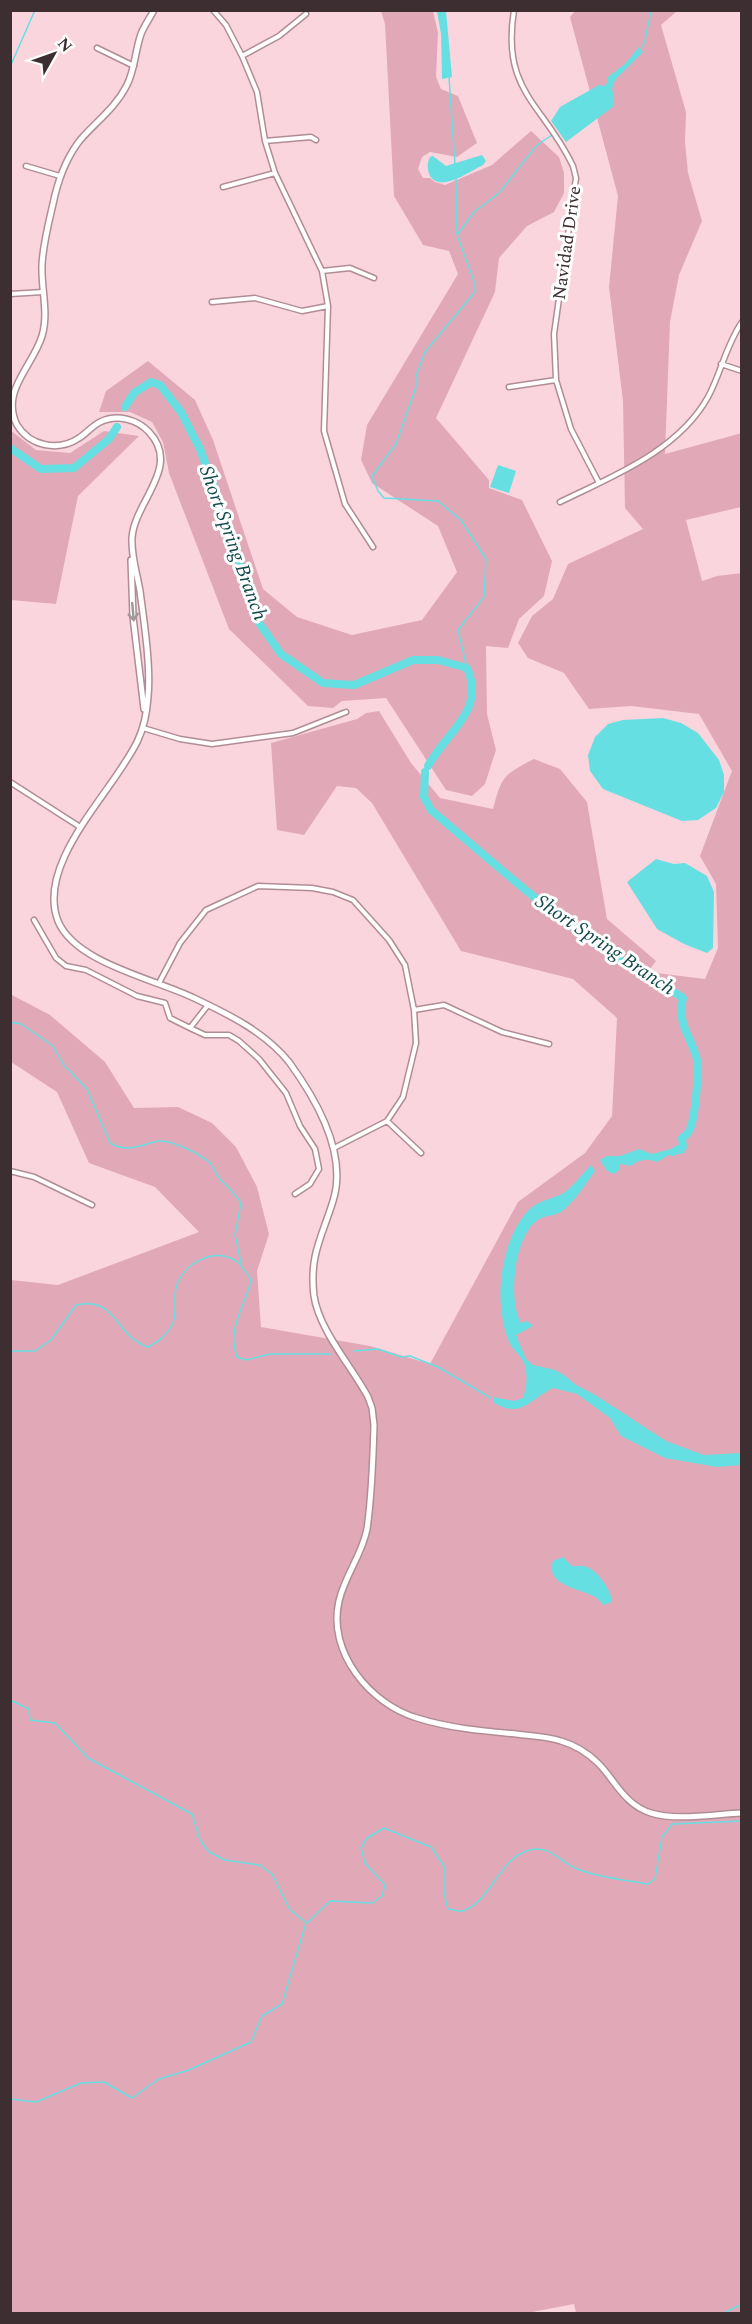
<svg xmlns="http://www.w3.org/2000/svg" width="752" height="2324" viewBox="0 0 752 2324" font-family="Spectral,serif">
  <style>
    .green { fill: #e1a9b7 }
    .water { fill: #66dfe2 }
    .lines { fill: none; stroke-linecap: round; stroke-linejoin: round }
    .stream { stroke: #66dfe2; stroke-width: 1.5 }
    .river { stroke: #66dfe2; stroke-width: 8 }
    .street-casing { stroke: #b08d95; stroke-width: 7 }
    .secondary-casing { stroke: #b08d95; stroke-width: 8 }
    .street { stroke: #fff; stroke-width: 4 }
    .secondary { stroke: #fff; stroke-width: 5 }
    .oneway { stroke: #9e9698 }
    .labels { text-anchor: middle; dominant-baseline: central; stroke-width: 6; stroke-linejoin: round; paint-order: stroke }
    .street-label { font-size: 18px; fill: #3c2e31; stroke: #fff }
    .water-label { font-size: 20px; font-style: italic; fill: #144a4c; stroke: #fff }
  </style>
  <rect width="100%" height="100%" fill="#fbd5de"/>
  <path class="green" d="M381,11H433L438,33L436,77L441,89L458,96L477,143L457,157L430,152L422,157L418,169L423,178H430L435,182L445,185L492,165L531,131L559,157L564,173V193L554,212L527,226L499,258L495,292L436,418L489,480V488L522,500L552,561L544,596L519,619L508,648L486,646L487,714L496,750L485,784L472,796L446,790L386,698L342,701L333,708L308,706L229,629L169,473L163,442L152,422L130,412H99L106,391L148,361L195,400L213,440L263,589L297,617L352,635L422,620L457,572L438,526L372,483L361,460L367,425L458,274L449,251L423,245L394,196L385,24Z
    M575,11H677L661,25L686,112L685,142L688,173L702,221L679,275L670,322L665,454L742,433L741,507L686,520L702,581L717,576L742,573L741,2313H576L574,2304L522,2314L11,2313V1280L58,1285L199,1232L155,1187L89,1163L57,1092L11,1062L10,994L50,1015L105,1062L134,1108L178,1107L212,1123L236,1147L257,1187L269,1234L257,1271L261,1327L370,1346L430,1364L518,1202L585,1153L612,1116L617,1018L573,979L461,951L372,803L356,788L337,786L304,835L277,830L271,743L357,719L366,713L379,711L411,763L440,798L493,809C502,776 503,775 534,759L560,769L587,802L607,919L656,961L648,972L705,979L718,948L716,884L700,856L732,771L699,714L631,706L589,709L564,673L528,658L518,643L532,616L553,599L568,564L643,529L625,508L623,401L609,287L618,196L570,17Z
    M10,430L36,450L70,453L104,431L139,436L78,496L56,604L11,600Z"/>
  <path class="water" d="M437,11H446L452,77L442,79L441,34Z
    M639,47L643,52L615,80L612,89L614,95V106L566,142L551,121L560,107L599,85L606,86L608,77L625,64Z
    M482,155L486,161L483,165C470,171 441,193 430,176C427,169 427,163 430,157L433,156L446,166Z
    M498,465L516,471L509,493L490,487Z
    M663,718L681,723L698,733L719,760L724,775V792L716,808L698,820L682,821L603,789L590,771L588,755L595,737L608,724L623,720Z
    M656,859L674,864L685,863L707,876L714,892L713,948L707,953L684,944L657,929L627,882Z
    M682,1146L685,1153L669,1155L657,1162C647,1158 639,1159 631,1166L620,1164V1169L614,1174L607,1171L600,1160L607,1156H620L639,1149L652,1154Z
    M591,1165L595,1171C587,1182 571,1207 559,1213C549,1217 542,1215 534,1223C514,1242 508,1299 521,1323L527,1321L533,1326L516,1335L526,1359L533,1365L555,1370L564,1375L576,1385L597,1396L666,1441L704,1455L741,1453V1465L717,1467L665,1458L621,1436L610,1418L577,1394L553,1388C530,1399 521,1420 493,1402V1397L514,1401L523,1398C527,1387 528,1374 524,1363C521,1356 514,1351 510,1344C493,1306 499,1245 526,1213C536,1201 549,1200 562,1194C572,1188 582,1174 591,1165Z
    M563,1557L572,1566C576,1566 582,1565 587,1567C598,1571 612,1591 612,1602L604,1605C601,1603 599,1600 597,1598C583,1589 544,1586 553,1561Z"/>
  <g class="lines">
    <path class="stream" d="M642,47L645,41L651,10
      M10,67L35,10
      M449,77L455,165
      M456,179L457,235L474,281V293L425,352L416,376V387L396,444L372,476L378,491L384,498L438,501L461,520L486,559L484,597L458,630L467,668
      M457,235L474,212L499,193L536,146L552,135
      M10,1022L21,1024L53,1046L63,1064L87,1089L110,1143C128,1154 141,1144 159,1141C171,1140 201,1154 210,1163C214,1167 216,1174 220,1179C227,1187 235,1193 241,1203L235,1235L241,1263
      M10,1351H35L51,1340L76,1305C118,1296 115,1337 148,1347C159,1341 166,1336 172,1325C178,1315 173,1299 176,1288C183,1263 213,1247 236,1261C242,1265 246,1273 251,1279C246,1306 226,1328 237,1357L246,1360L270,1354H331
      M354,1351L378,1349L401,1357L410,1356L438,1367L491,1398
      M10,1700L29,1709L30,1720L55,1723L88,1758L192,1814L200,1840L209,1852L225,1860L260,1865L272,1874L290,1910L307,1923L330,1901L372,1903L382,1896L385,1885L365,1863L361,1848L367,1838L384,1828L431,1847L444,1866V1893L448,1909C452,1909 458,1912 462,1911C490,1904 499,1857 530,1850C551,1844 562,1865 580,1870C601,1878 626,1880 648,1884L655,1879L662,1837L672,1824L742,1821
      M10,2099L36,2102L81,2083L104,2082L132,2098L159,2079L189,2070L251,2042L262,2016L282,2004L306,1923
      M722,2314L742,2304"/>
    <path class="river" d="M125,407L134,393L151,382L160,385L181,412L200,449L225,517L257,620L281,654L323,683L354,685L413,660H438L467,668C486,711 447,731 428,766
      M10,448L41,469L74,468L109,439L117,427
      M425,772L424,797L431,810C490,860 548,912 612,955C635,971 660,982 683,998C677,1022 689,1034 696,1056C700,1067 695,1121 689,1131C688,1134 685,1136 682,1138L683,1147L673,1152"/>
    <g class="street-casing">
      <path id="street" d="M213,10L226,25L242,56L257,92L265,141L275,173L322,271L328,306L324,431L345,504L373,547
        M514,10C501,92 543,103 573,166L576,178L554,334L556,380L571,429L599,483
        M97,48L134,66
        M242,56L279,36L306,14
        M265,141L311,137L316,140
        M26,166L60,176
        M223,187L275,173
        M322,271L350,268L374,278
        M10,294L43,292
        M212,302L255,298L302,311L328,306
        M721,364L742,371
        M509,387L556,380
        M560,502C613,476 678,451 708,397C721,373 726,345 742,322
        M143,728L180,739L212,744L293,733L346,712
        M10,782L80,827
        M34,920L56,958L66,966L86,970L137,996L165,1003L170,1018L190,1028
        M159,983L180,943L206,910L258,886L312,888L333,892L353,900L389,940L405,965L414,1010L416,1043L403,1097L387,1121L334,1148
        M208,1005L190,1028L205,1035H229L239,1041L259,1059L286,1093L300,1126L315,1149L319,1169L310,1184L295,1194
        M414,1010L444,1005L502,1032L549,1044
        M387,1121L421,1153
        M10,1171L34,1177L92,1205"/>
    </g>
    <g class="secondary-casing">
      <path id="secondary" d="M154,10C150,18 144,26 141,34C135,51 135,69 127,85C116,107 97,121 81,139C68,155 60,175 55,195C50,218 43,242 42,265C41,289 49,313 42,336C33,366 0,391 17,425C30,446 58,452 79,438C87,433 92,426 100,422C117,414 137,419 149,432C182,467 134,502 132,538C131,556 137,573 140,591C144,622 151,666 148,697C147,711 144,727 138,740C115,790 35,862 58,921C75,963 155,979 194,998C228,1014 265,1032 289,1062C316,1099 348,1154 333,1201C322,1237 309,1255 314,1296C319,1330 352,1367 368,1397L372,1408L374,1425C373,1459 372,1495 367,1529C362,1555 345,1575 339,1601C327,1652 370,1704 417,1718C449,1728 482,1731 516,1734C530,1736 546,1736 561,1741C575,1745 589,1754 599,1764C616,1782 625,1805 651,1813C676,1821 715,1814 742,1813
        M131,560L133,617L144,709"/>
    </g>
    <use href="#street" class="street"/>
    <use href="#secondary" class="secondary"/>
  </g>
  <defs><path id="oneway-shaft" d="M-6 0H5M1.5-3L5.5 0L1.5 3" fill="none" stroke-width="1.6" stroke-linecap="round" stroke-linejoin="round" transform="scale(1.5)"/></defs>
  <use class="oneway" href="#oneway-shaft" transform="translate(133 612) rotate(85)"/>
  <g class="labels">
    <g class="street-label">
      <text transform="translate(567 243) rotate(-82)">Navidad Drive</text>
    </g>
    <g class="water-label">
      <text transform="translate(233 543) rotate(70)">Short Spring Branch</text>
      <text transform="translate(605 945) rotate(34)">Short Spring Branch</text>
    </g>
  </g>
  <rect width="752" height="2324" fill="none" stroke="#3c2e31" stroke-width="24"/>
  <g transform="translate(54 54) rotate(50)" stroke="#ffffff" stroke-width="4.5" paint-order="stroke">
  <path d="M0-4.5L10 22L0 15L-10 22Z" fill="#3c2e31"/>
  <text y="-9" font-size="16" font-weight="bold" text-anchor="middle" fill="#3c2e31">N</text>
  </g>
</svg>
